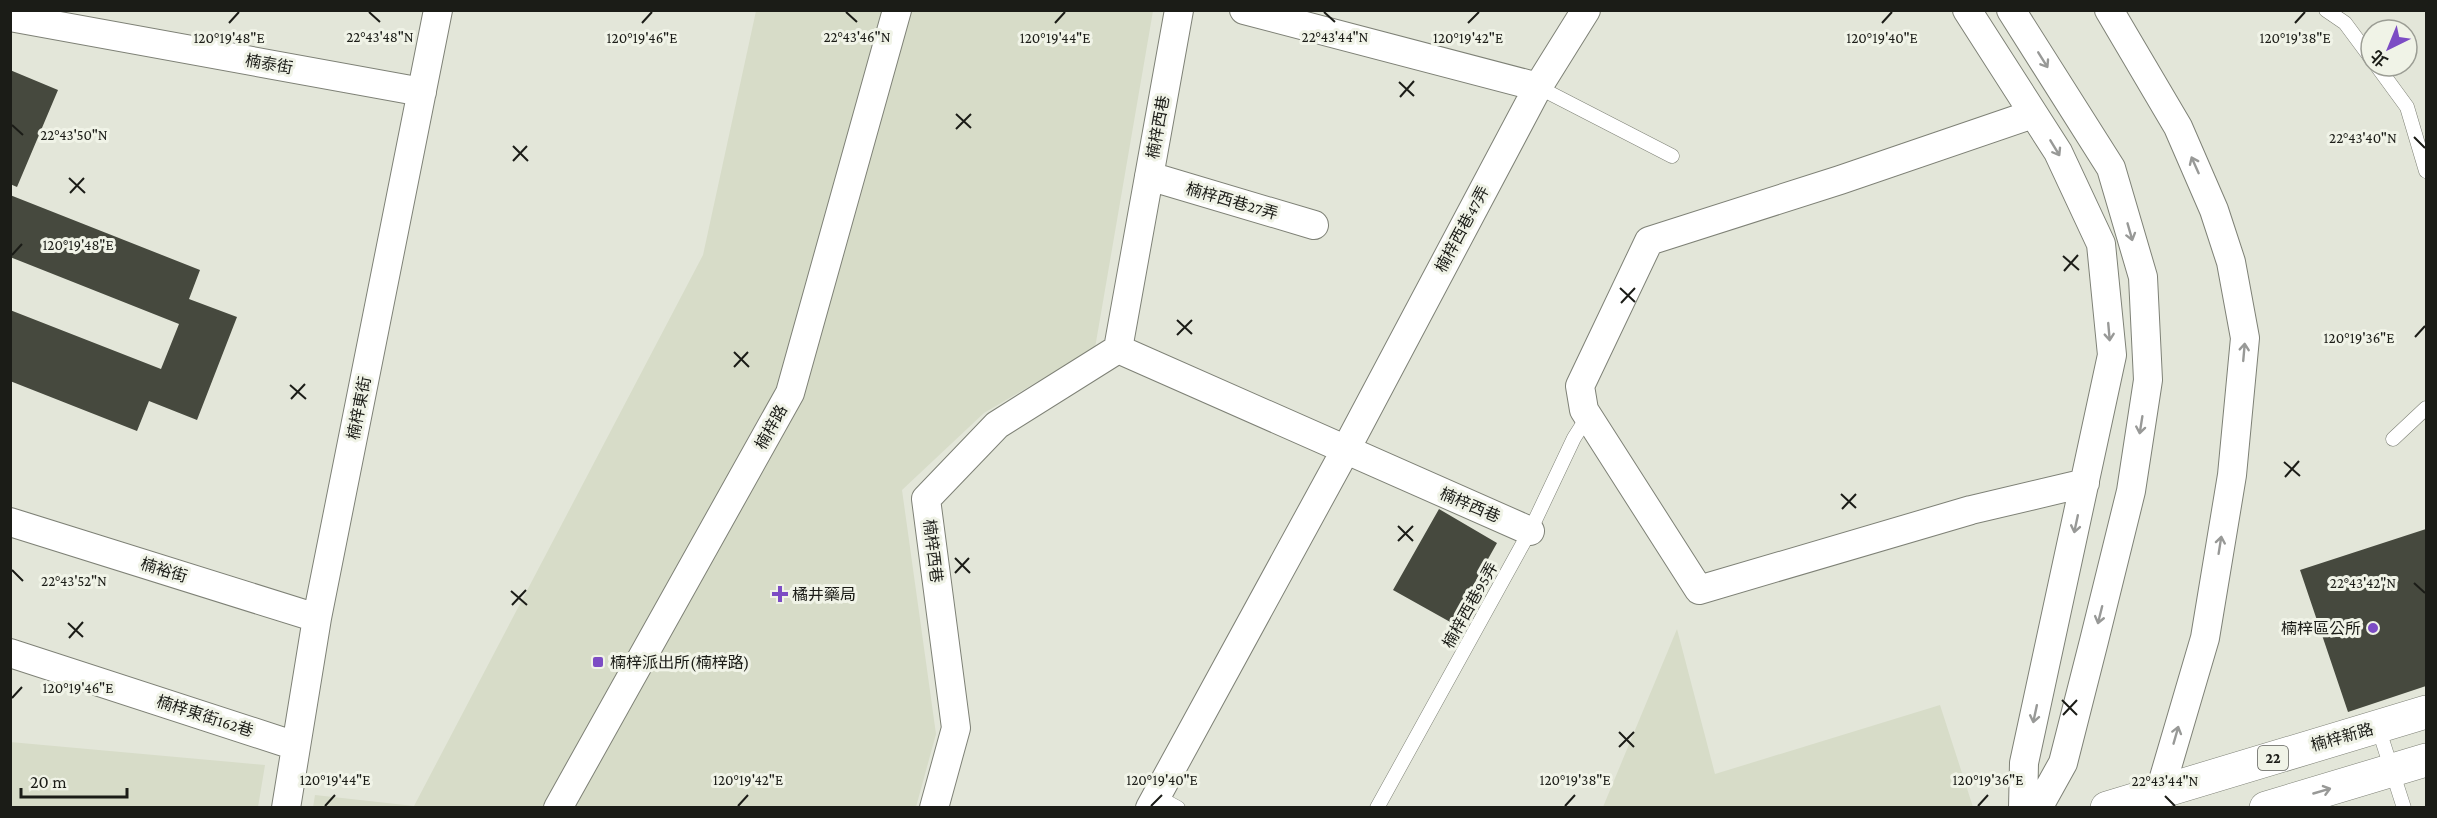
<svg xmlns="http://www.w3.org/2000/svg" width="2437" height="818" viewBox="0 0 2437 818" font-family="'Crimson Pro','Noto Sans TC',serif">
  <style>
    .built { fill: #d7dcc8 }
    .building { fill: #46493e }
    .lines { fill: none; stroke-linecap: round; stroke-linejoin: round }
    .lane-casing { stroke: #7e8176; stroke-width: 15 }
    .street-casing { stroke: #7e8176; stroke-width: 30 }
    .primary-casing { stroke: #7e8176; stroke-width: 34 }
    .lane { stroke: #fff; stroke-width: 14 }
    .street { stroke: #fff; stroke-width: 28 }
    .primary { stroke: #fff; stroke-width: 33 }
    .oneway { stroke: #989997 }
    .ticks { fill: none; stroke: #1b1c17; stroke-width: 2 }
    .poi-dot { fill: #7c4cc4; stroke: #f0f3e7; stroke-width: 2 }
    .labels { text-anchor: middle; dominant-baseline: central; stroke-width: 6; stroke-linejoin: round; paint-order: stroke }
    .shield { fill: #f0f3e7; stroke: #5b5c55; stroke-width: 1.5 }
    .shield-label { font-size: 15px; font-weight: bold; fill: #1b1c17 }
    .street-label { font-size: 16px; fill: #1b1c17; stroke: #f0f3e7 }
    .poi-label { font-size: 16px; fill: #1b1c17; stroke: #f0f3e7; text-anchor: start }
    .ticks-label { font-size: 15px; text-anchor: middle; fill: #1b1c17; stroke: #f0f3e7; stroke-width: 6; stroke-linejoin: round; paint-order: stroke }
  </style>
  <rect width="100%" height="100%" fill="#e3e6d9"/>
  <path class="built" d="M756,11H1153L1095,348L984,413L902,490L936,734L916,807L313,808L315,795L414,806L703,255Z
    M1677,629L1715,774L1940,705L1973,807H1603Z
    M10,742L265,765L258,807H11Z"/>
  <path class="building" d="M10,70L58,90L17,187L10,184Z
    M10,195L200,270L189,299L237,317L197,420L149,401L137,431L10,381V310L161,369L179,324L10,257Z
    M1439,509L1497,543L1452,623L1393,590Z
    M2426,529V686L2348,712L2300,570Z"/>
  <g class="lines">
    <g class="lane-casing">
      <path id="lane" d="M2326,10L2345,23L2371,58
        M2377,66L2407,107L2426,171
        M1538,87L1672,156
        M2393,439L2426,408
        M2378,727L2404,808
        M1156,796L1178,808
        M1377,808L1530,531L1574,438L1588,416"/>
    </g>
    <g class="street-casing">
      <path id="street" d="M1244,10L1538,87
        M1967,10L2058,152L2101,244L2112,355L2024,763L2023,808
        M2011,10L2111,168L2143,277L2148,380L2131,491L2094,641L2063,763L2038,808
        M2109,10L2178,127L2214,210L2231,262L2245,338L2232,475L2205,638L2155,808
        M10,17L422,92
        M2033,114L1840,180L1649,241L1580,386L1584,410L1699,590L1971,510L2085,483
        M1149,176L1314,225
        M1118,349L1530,531
        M10,522L317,618
        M10,653L296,746
        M286,808L317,618L438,10
        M558,808L790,393L897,10
        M934,808L956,728L926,499L997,425L1118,349L1179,10
        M1150,808L1345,451L1538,87L1586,10"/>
    </g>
    <g class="primary-casing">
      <path id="primary" d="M2107,808L2426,712
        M2266,808L2426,760"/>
    </g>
    <use href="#lane" class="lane"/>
    <use href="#street" class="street"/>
    <use href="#primary" class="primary"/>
  </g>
  <defs><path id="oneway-shaft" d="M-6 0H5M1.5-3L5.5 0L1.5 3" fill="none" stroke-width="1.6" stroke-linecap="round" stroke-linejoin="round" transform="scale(1.5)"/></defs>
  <g class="oneway">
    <use href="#oneway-shaft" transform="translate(2043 60) rotate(58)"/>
    <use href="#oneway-shaft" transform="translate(2055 148) rotate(59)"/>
    <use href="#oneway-shaft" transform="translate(2195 165) rotate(-114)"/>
    <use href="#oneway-shaft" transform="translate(2130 232) rotate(74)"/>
    <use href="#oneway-shaft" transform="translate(2109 332) rotate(85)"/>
    <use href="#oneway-shaft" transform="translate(2244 352) rotate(-85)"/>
    <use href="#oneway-shaft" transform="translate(2141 425) rotate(99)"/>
    <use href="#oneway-shaft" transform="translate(2076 524) rotate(102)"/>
    <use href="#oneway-shaft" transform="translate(2220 545) rotate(-81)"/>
    <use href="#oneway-shaft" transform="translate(2100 615) rotate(104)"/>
    <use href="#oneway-shaft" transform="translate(2035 714) rotate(102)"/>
    <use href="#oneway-shaft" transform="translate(2176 735) rotate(-74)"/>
    <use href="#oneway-shaft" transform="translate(2322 791) rotate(-16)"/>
  </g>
  <path class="ticks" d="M369,12L380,22M846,12L857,22M1324,12L1335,22M229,23L239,12M642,23L652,12M1055,23L1065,12M1468,23L1479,12M1882,23L1892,12M2295,23L2305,12M1399,82L1414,96M1400,97L1414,81M956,114L971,128M12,125L23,135M956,129L971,114M2414,137L2425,148M513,146L528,161M513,161L527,146M69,178L85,193M70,193L84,178M12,255L22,244M2063,256L2079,270M2064,271L2078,255M1620,288L1635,302M1621,303L1635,288M1177,320L1192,334M1177,335L1192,320M2415,337L2425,326M734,352L749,367M734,367L748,352M290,385L306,399M291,399L305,384M2284,462L2300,476M2285,477L2299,461M1841,494L1856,508M1842,509L1856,494M1398,526L1413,541M1398,541L1413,526M955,558L970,573M12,570L23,581M955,573L969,558M2414,583L2425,593M511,591L527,605M512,605L526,590M68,623L83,637M69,638L83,622M12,698L22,687M2062,700L2077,715M2063,715L2077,700M1619,732L1634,747M1619,747L1634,732M2165,796L2175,806M325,806L335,795M738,806L748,795M1151,806L1162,795M1565,806L1575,795M1978,806L1988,795"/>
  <g class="poi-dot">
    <path d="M777 585h6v6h6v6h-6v6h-6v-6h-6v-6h6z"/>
    <circle cx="2373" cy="628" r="6"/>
    <rect x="592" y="656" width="12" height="12" rx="3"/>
  </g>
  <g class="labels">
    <rect class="shield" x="2258" y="746" width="30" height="24" rx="4.5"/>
    <g class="shield-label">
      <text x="2273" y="758">22</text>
    </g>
    <g class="street-label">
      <text transform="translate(269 64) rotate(10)">楠泰街</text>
      <text transform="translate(1158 127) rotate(-80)">楠梓西巷</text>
      <text transform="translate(1232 201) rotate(16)">楠梓西巷27弄</text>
      <text transform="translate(1462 229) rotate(-62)">楠梓西巷47弄</text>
      <text transform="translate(359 408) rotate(-79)">楠梓東街</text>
      <text transform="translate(771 427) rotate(-61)">楠梓路</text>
      <text transform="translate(1470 505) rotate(23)">楠梓西巷</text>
      <text transform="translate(933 551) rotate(83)">楠梓西巷</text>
      <text transform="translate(164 570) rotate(17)">楠裕街</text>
      <text transform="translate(1470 605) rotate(-61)">楠梓西巷95弄</text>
      <text transform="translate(205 716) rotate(18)">楠梓東街162巷</text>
      <text transform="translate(2342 737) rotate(-16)">楠梓新路</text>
    </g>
    <g class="poi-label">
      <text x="792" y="594">橘井藥局</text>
      <text x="2361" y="628" text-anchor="end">楠梓區公所</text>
      <text x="610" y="662">楠梓派出所(楠梓路)</text>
    </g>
  </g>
  <g class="ticks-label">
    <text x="380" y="42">22°43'48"N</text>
    <text x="857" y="42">22°43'46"N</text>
    <text x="1335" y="42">22°43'44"N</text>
    <text x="229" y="43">120°19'48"E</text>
    <text x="642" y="43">120°19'46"E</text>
    <text x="1055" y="43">120°19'44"E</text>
    <text x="1468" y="43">120°19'42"E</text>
    <text x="1882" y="43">120°19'40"E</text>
    <text x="2295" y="43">120°19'38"E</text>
    <text x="74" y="140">22°43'50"N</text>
    <text x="2363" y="143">22°43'40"N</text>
    <text x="78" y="250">120°19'48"E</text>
    <text x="2359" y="343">120°19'36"E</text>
    <text x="74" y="586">22°43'52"N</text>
    <text x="2363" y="588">22°43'42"N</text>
    <text x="78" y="693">120°19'46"E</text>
    <text x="335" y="785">120°19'44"E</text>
    <text x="748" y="785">120°19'42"E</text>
    <text x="1162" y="785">120°19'40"E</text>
    <text x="1575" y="785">120°19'38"E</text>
    <text x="1988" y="785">120°19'36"E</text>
    <text x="2165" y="786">22°43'44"N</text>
  </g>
  <rect width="2437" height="818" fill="none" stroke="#1b1c17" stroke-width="24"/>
  <g transform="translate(2389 48) rotate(223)"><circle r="28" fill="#f0f3e7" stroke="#9b9d94" stroke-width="1.5"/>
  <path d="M0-4.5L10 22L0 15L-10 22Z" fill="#7c4cc4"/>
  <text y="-9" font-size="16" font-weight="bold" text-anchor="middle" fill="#1b1c17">北</text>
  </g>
  <path d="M21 788v9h106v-9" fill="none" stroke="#1b1c17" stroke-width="3"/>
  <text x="30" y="788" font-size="18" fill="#1b1c17" stroke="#f0f3e7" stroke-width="4.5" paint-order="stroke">20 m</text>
</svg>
